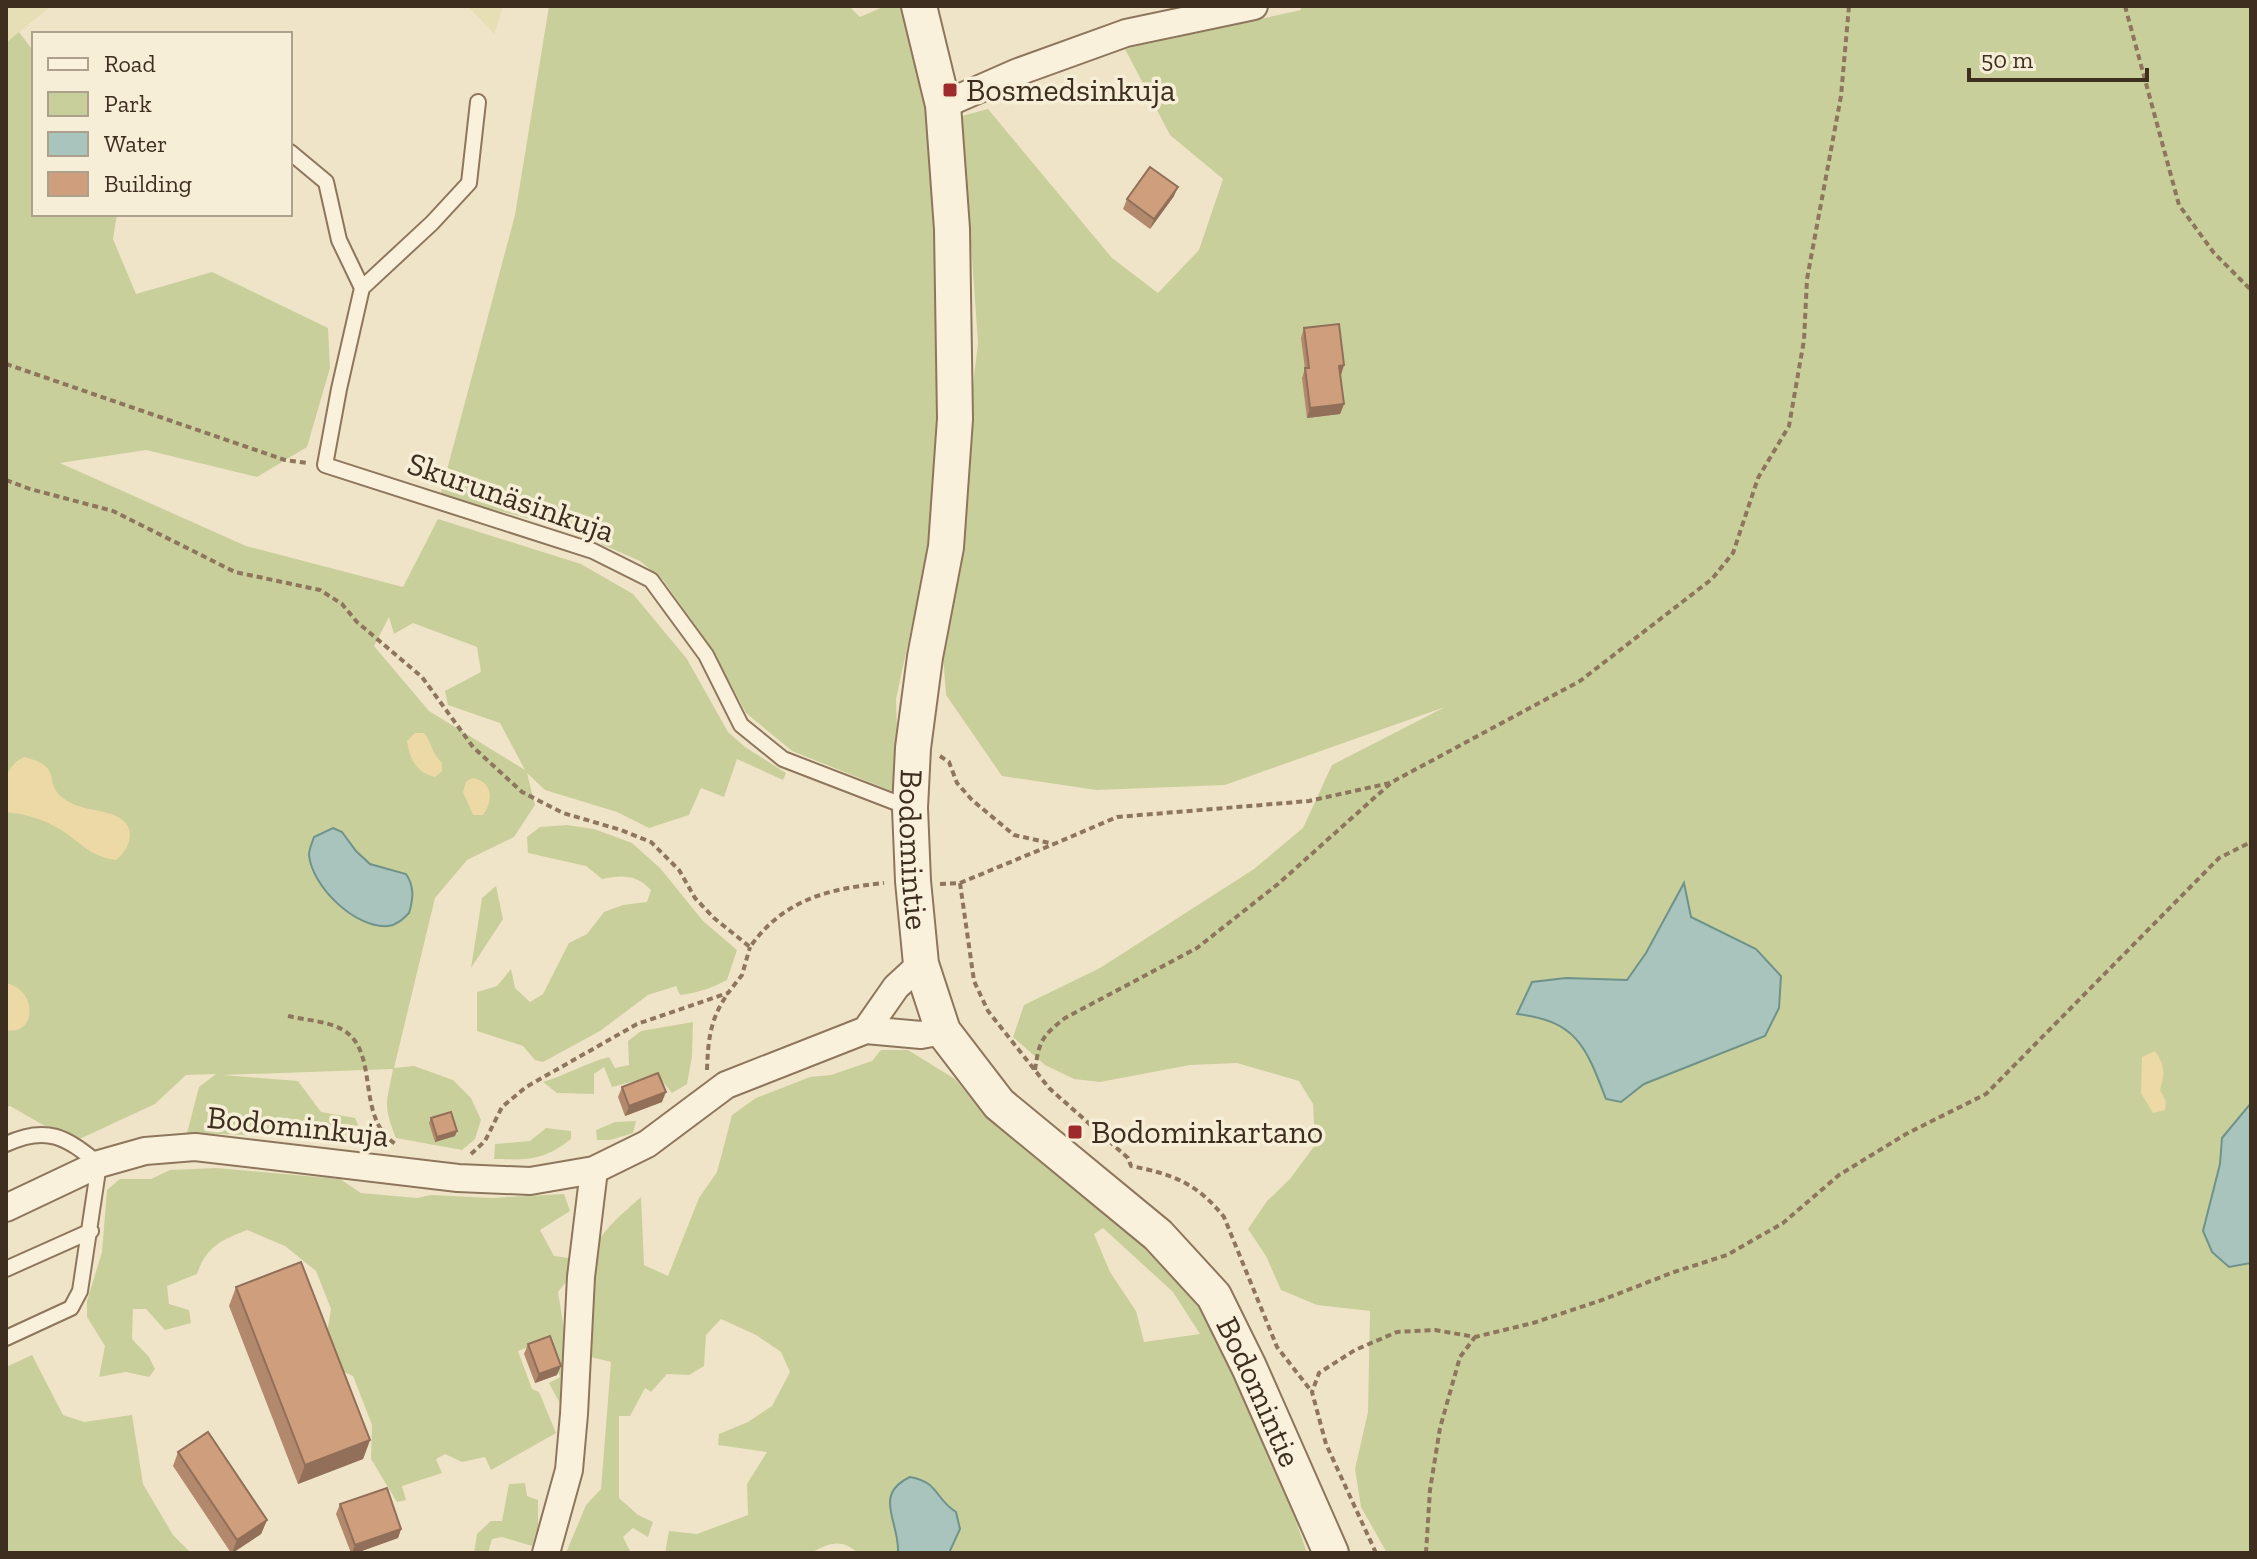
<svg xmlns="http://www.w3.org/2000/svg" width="2257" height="1559" viewBox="0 0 2257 1559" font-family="'Zilla Slab',serif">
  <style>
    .farmland { fill: #e6deb5 }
    .green { fill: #c9cf9b; fill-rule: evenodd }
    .sand { fill: #ecd9a5 }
    .water { fill: #a9c4bc; stroke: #6f938a; stroke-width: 2 }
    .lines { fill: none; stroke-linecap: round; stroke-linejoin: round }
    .service-casing { stroke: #8d765c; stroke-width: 18 }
    .minor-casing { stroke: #8d765c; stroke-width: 30 }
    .tertiary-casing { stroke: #8d765c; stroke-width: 38 }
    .path { stroke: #8d765c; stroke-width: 4; stroke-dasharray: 6 4; stroke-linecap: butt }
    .service { stroke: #faf1dc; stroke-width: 14 }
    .minor { stroke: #faf1dc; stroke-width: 26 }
    .tertiary { stroke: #faf1dc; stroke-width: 34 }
    .wall { fill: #b2896c }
    .shaded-wall { fill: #916f58 }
    .building { fill: #cf9f7d; stroke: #916f58; stroke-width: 2 }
    .poi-dot { fill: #9e2a2b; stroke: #f7eed8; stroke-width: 3 }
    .labels { text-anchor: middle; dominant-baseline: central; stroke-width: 7; stroke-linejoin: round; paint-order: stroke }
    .poi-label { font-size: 32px; fill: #3d2e20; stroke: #f7eed8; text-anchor: start }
    .street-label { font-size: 32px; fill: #3d2e20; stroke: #f7eed8 }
  </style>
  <rect width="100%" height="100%" fill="#f0e4c8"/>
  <path class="farmland" d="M6,6H51L6,43Z
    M468,6H503L494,34Z"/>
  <path class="green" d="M549,6H849L860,17L885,6H902L933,119L938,351L936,514L896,699L899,794L792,751L746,713L712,649L663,580L640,561L562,527L440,496L515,215Z
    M1301,6H2251V1103L2222,1138L2220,1164L2210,1201L2228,1266L2251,1263V1553H1387L1361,1507L1355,1469L1368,1412L1370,1311L1317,1305L1281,1290L1266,1256L1248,1229L1267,1201L1290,1179L1315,1145L1313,1104L1299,1081L1237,1063L1190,1065L1100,1082L1074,1079L1045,1065L1013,1037L1024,1005L1100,968L1254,869L1303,828L1332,765L1445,707L1225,785L1096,790L1002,776L946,695L942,642L978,343L962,116L988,109L1112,258L1158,293L1199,250L1223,179L1170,135L1125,49L1301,10Z
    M19,32L34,52V214H117L113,239L136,294L212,272L328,328L330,368L307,447L257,477L146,450L60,463L246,546L403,587L438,519L581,564L633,594L687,659L728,732L745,747L786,773L783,780L737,759L724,797L701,788L689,815L649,828L617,812L545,790L527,773L535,805L514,837L467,860L435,898L394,1068L414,1066L453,1080L471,1098L481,1120L475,1139L462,1150L396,1138C382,1103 387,1103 393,1069L223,1075L298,1081L321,1112L355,1118L367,1145L281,1136L187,1133L199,1087L216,1074L186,1075L155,1104L73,1142L10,1106L6,1108V43ZM389,617L394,634L413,623L477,647L481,672L445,691L448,705L500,723L525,770L429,711L374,646Z
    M567,825L594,829L632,843L660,868L703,921L737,950L727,980C712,988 697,993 680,995L676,986L648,995L600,1031L543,1062L535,1060L523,1046L477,1031V992L497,986L511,969L515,988L530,1002L543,994L569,943L587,934L604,912L623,905L647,902L651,890C636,874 622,875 602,879L586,866L528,853L527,837L540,827Z
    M496,886L503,919L471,968L482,898Z
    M693,1022L692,1056L687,1084L672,1093L657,1075L612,1087L604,1067L594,1074V1094L557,1093L543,1082C566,1075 586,1063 609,1057L615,1068L629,1065L628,1041L641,1031Z
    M881,1050H908L955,1079L985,1116L1143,1240L1171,1266L1208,1316L1274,1457L1307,1553H858C841,1538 829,1543 811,1553H665L669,1531L697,1534L748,1515L747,1484L767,1452L718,1445L719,1434L748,1422L772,1406L790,1372L781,1352L756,1335L721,1319L706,1335L704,1366L689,1375L667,1374L651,1392L645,1388L630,1416H619V1498L638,1515L653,1522L648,1537L633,1528L623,1537L631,1553H566L586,1505L601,1489L611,1362L591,1357C591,1327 586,1270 598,1243C606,1226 627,1210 641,1197L644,1265L668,1276L699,1198L717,1172L732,1115L756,1098L810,1077L831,1075L872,1061ZM1103,1228L1173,1292L1200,1334L1144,1342L1136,1311L1110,1272L1094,1234Z
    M636,1121L633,1133L610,1140H597L596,1130L615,1122Z
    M546,1128L571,1131V1139C543,1161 528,1160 494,1159L495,1144L530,1141Z
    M216,1168L340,1179L361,1193L417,1198L431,1195L492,1198L564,1194L570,1211L540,1230L554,1256L569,1258L567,1281L558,1292L565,1335L564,1411L549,1383L560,1377L547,1340L518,1351L532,1389L539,1392L556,1433L491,1470L485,1457L462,1462L445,1454L436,1459L442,1473L402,1486L406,1500L397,1502L371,1459L372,1425L353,1376L342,1371L326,1339L331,1309L316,1271L285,1246L247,1230C220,1241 207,1246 197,1274L167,1286L169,1304L189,1310L191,1323L165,1330L146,1309H133L132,1339L149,1357L155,1369L149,1377L126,1372L99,1377L105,1346L87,1317V1301L102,1252L107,1190L120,1179H151L170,1170Z
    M32,1355L63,1415L84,1422L132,1415L143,1484L173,1535L191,1553H6V1367Z
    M525,1483L527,1496L538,1500V1526L532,1546L502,1537L492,1539L488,1553H474L477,1534L491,1521H502L509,1484Z"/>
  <path class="sand" d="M415,733H424C432,743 432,754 442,763V771L435,777C416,772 410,760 407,741Z
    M24,757C65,767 42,782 63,798C80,811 98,808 116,816C138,826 131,848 116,860C89,856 83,844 61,830C44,819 25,814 6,812C6,789 0,769 24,757Z
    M472,778C493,781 494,801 483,815H473L463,792L466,782Z
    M6,983C38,990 37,1036 6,1030Z
    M2155,1051C2165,1065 2165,1074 2160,1090L2166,1102L2165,1110L2153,1113L2141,1093L2142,1057Z"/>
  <path class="water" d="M333,828L342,832L356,851L370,864L406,874C415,887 413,900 409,913C403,919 397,925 388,926C356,929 312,887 309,855C309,849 312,843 314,837Z
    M1684,883L1691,917L1756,949L1781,976L1779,1008L1765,1036L1644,1084L1621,1102L1606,1099C1586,1047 1577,1021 1517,1014L1532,982L1566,978L1627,980L1646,953Z
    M2251,1103V1263L2229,1267L2212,1252L2203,1231L2220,1164L2222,1138Z
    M910,1477C939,1482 935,1499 956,1512L960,1529L949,1553H898C900,1522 872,1495 910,1477Z"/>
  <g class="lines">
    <g class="service-casing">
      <path id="service" d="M478,102L469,183L432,223L362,288L339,389L325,465L593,551L651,580L706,655L741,725L783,759L910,808
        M290,152L326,182L339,240L362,288
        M6,1144C47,1125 66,1137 99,1164L80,1291L71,1308L6,1338
        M6,1269L91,1231"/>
    </g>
    <g class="minor-casing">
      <path id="minor" d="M943,105L1018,72L1126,33L1254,6
        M866,1030L896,987L921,964
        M6,1208L99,1164L145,1151L195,1147L458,1178L530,1181L594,1170L647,1144L726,1085L866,1030L921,1035L943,1031
        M546,1553L569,1470L574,1414L581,1277L594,1170"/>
    </g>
    <g class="tertiary-casing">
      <g id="tertiary">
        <path id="s1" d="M919,6L943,105L952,229L955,419L946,547L925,657L913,748L910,808L913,881L921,964L943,1031L999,1104L1158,1235L1214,1296L1249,1367L1331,1553"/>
      </g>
    </g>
    <path class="path" d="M2125,6L2179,205L2214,253L2251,290
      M6,364L285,460L307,463
      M6,480L30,489L113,511L235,572L320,590L342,604L357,622L422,677L473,747L522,792L563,813L621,830L651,842L679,870L695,898L714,918L750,947C784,899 828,889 884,883
      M940,756L949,762L957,783L972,800L1014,835L1054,844L1117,817L1309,801L1390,783
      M960,883L974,981L988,1011L1049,1088L1128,1158L1131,1166C1172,1174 1197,1183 1224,1217L1277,1347L1312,1392
      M940,884L960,883L1054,844
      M288,1016C305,1020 328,1021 343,1030C381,1052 354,1119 397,1145
      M707,1070C708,1041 710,1019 727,995
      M1035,1070C1039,1041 1042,1036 1065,1018L1197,948L1278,884L1392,782L1580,681L1712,579L1733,553L1758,478L1789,426L1804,340L1807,279L1841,96L1849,6
      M471,1154L485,1141L502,1107L526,1087L637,1024L728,993L742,975L750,947
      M1376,1553L1326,1444L1312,1392L1319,1373L1355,1350L1397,1332L1435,1330L1475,1337L1533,1323L1602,1300L1674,1272L1727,1255L1783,1223L1839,1175L1906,1134L1986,1094L2219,858L2251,842
      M1426,1553L1430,1490L1440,1428L1460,1357L1475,1337"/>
    <use href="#service" class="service"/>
    <use href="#minor" class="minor"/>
    <use href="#tertiary" class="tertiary"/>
  </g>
  <path class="wall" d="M1174,196L1150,229L1123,209L1127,199Z
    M1304,328L1344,365L1340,375L1344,404L1340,414L1307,418L1302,378L1305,369L1301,338Z
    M622,1087L662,1102L625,1116L618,1097Z
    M431,1118L455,1136L435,1142L429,1123Z
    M236,1287L370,1440L363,1459L298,1484L229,1306Z
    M528,1344L557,1375L535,1383L524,1354Z
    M178,1452L267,1520L261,1534L233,1553H231L173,1466Z
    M340,1504L401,1529L398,1538L356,1553H351L336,1514Z"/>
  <path class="shaded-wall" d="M1178,187L1174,196L1150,229L1154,219Z
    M1344,365L1341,375L1335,376L1339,366Z
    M1344,404L1340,414L1307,418L1310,408Z
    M666,1092L662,1102L625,1116L629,1106Z
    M457,1131L455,1136L435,1142L437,1137Z
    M561,1366L557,1375L535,1383L539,1374Z
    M370,1440L363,1459L298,1484L305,1465Z
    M267,1520L261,1534L232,1553L237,1540Z
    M401,1529L398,1538L356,1553H352L355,1545Z"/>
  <path class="building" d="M1150,167L1178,187L1154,219L1127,199Z
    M1339,324L1344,365L1339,366L1344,404L1310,408L1305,368H1309L1304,328Z
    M658,1073L666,1092L629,1106L622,1087Z
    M451,1112L457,1131L437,1137L431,1118Z
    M301,1262L370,1440L305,1465L236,1287Z
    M550,1336L561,1366L539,1374L528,1344Z
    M208,1432L267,1520L237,1540L178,1452Z
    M387,1488L401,1529L355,1545L340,1504Z"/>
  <g class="poi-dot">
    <rect x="942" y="82" width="16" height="16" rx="4"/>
    <rect x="1067" y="1124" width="16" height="16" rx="4"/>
  </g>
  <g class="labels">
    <g class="poi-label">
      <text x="966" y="90">Bosmedsinkuja</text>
      <text x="1091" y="1132">Bodominkartano</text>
    </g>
    <g class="street-label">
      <text transform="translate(511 497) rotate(19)">Skurunäsinkuja</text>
      <text stroke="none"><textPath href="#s1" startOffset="850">Bodomintie</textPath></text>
      <text transform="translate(298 1126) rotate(6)">Bodominkuja</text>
      <text stroke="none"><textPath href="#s1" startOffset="1522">Bodomintie</textPath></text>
    </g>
  </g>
  <rect width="2257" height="1559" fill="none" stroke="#3d2e20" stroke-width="16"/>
  <rect x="32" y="32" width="260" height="184" fill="#f7eed8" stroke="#ada18e" stroke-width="2"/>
  <rect x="48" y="58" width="40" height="12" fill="#faf1dc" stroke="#ada18e" stroke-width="2"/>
  <text x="104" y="72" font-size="24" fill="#3d2e20">Road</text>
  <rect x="48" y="92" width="40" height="24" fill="#c9cf9b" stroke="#ada18e" stroke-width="2"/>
  <text x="104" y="112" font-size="24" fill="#3d2e20">Park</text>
  <rect x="48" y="132" width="40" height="24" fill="#a9c4bc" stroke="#ada18e" stroke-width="2"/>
  <text x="104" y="152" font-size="24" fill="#3d2e20">Water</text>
  <rect x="48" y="172" width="40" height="24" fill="#cf9f7d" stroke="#ada18e" stroke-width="2"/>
  <text x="104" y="192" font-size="24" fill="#3d2e20">Building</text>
  <path d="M1969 68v12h178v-12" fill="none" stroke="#3d2e20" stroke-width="4"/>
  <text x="1981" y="68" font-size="24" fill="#3d2e20" stroke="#f7eed8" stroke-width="6" paint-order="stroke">50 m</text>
</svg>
